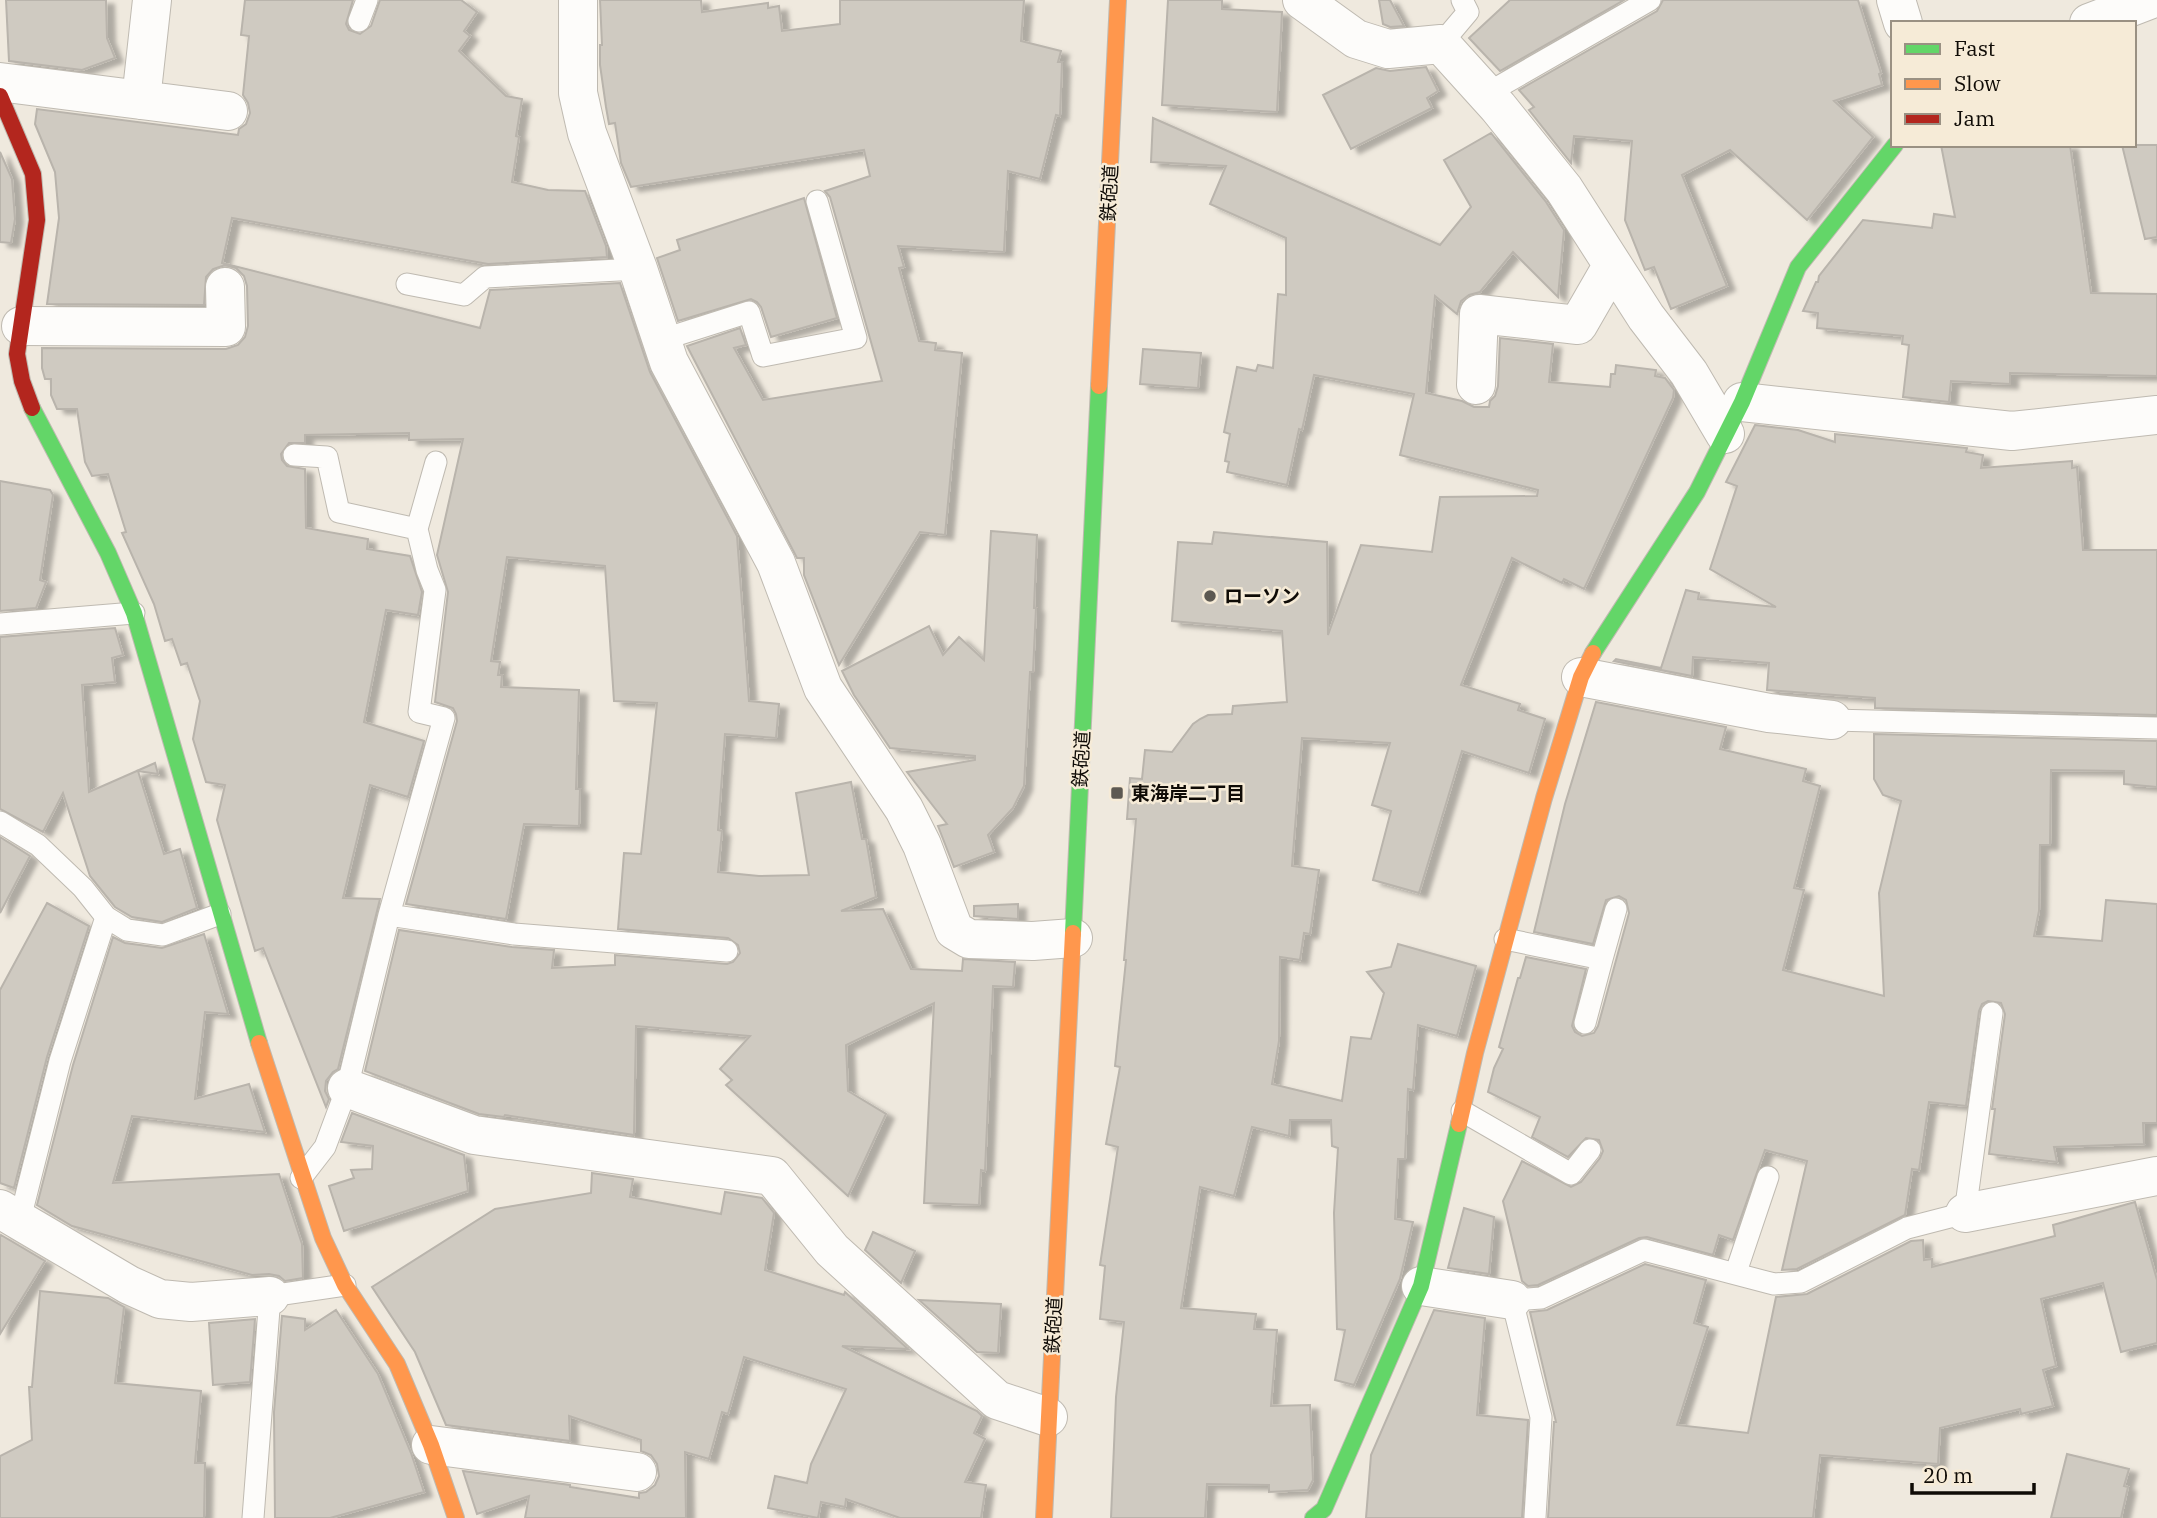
<svg xmlns="http://www.w3.org/2000/svg" width="2157" height="1518" viewBox="0 0 2157 1518" font-family="'IBM Plex Serif','Noto Sans JP',serif">
  <style>
    .building { fill: #cfcac1; stroke: #b9b4ac; stroke-width: 2; filter: url(#shadow) }
    .lines { fill: none; stroke-linecap: round; stroke-linejoin: round }
    .lane-casing { stroke: #bfbab1; stroke-width: 23 }
    .street-casing { stroke: #bfbab1; stroke-width: 40 }
    .fast-casing { stroke: #bfbab1; stroke-width: 18 }
    .slow-casing { stroke: #bfbab1; stroke-width: 18 }
    .jam-casing { stroke: #bfbab1; stroke-width: 18 }
    .lane { stroke: #fdfcfa; stroke-width: 21 }
    .street { stroke: #fdfcfa; stroke-width: 38 }
    .fast { stroke: #63d668; stroke-width: 16 }
    .slow { stroke: #ff974d; stroke-width: 16 }
    .jam { stroke: #b3261e; stroke-width: 16 }
    .poi-dot { fill: #5d5952; stroke: #f6ebd7; stroke-width: 2.5 }
    .labels { text-anchor: middle; dominant-baseline: central; stroke-width: 5; stroke-linejoin: round; paint-order: stroke }
    .street-label { font-size: 19px; fill: #0f0b06; stroke: #f6ebd7 }
    .poi-label { font-size: 19px; font-weight: bold; fill: #0f0b06; stroke: #f6ebd7; text-anchor: start }
  </style>
  <defs>
    <filter id="shadow"><feDropShadow dx="8" dy="4.5" stdDeviation="2" flood-color="#0004"/></filter>
  </defs>
  <rect width="100%" height="100%" fill="#efe9de"/>
  <path class="building" d="M6,0H106L107,38L115,58L82,70L9,61Z
    M245,0H353L346,24L349,30L360,34L371,26L380,0H461L477,12L464,31L470,36L459,51L506,96L522,99L516,136L519,137L512,182L548,190L585,191L606,246L607,257L488,264L232,218L222,263L480,328L490,290L620,283L650,372L737,536L749,701L779,704L776,738L725,734L718,830L722,831L718,872L759,876L809,875L796,793L851,782L862,839H866L876,897L841,911L883,909L911,969L962,971L963,959L1015,962L1013,987L993,986L985,1171L981,1170L979,1205L924,1203L934,1003L846,1045L848,1091L886,1114L848,1196L726,1085L732,1080L720,1069L750,1036L636,1026L634,1135L505,1115L504,1117L479,1114L365,1071L399,930L512,947L554,950L552,968L615,965V955L727,964L733,962L740,953L738,945L728,938L618,929L624,853L641,854L657,703L614,701L605,566L507,557L491,661L500,662L498,675H502L501,687L579,690L576,789H580L579,826L524,824L506,919L406,904L457,721L456,714L453,708L435,702L448,592L437,555L463,439L409,440V433L305,435V443H289L281,454L282,460L287,466L305,469L306,528L368,539L367,549L410,556L422,592L418,615L386,610L364,722L424,741L408,797L370,785L343,898L380,899L338,1069L333,1072L326,1081L325,1091L329,1099L326,1107L263,948L255,951L217,820L225,785L206,782L193,739L200,701L187,663L181,665L172,639L165,641L154,604L122,533L126,532L108,474L92,476L85,462L77,409H57L51,395V379H45L42,368V348L226,349L238,345L245,337L248,326L247,286L244,276L236,268L225,265L213,269L206,277L204,305L47,304L59,218L55,172L35,124L37,109L238,135L239,129L246,124L250,113L248,103L243,95L249,36L241,35Z
    M600,0H701L702,12L768,3V8L779,6L782,31L840,24V0H1024L1021,41L1061,51L1058,62H1062L1060,116L1056,115L1040,179L1008,171L1004,252L898,246L904,267L899,268L919,341L936,343L935,350L962,353L945,535L920,532L839,665L804,575V558H797L687,346L740,328L746,345L734,348L763,400L882,381L830,197L825,191L870,176L864,150L631,187L621,163L615,123L609,124L606,107L600,65V45H602Z
    M1168,0H1222V9L1282,12L1277,112L1162,105Z
    M1379,0H1390L1404,26L1390,27L1383,24Z
    M1510,0H1624L1500,71L1469,38Z
    M1663,0H1858L1881,73L1879,74L1882,85L1834,101L1873,137L1807,220L1730,150L1682,175L1727,286L1671,309L1654,267L1645,270L1625,220L1632,141L1574,136L1571,163L1529,110L1534,107L1519,90L1657,11Z
    M1426,67L1438,91L1427,98L1432,108L1351,149L1323,95L1376,68L1390,71Z
    M1153,118L1440,245L1471,207L1444,160L1491,133L1546,202L1564,230L1558,297L1513,252L1480,292L1469,295L1461,301L1457,314L1435,296L1426,393L1462,401L1474,407H1489L1490,401L1495,396L1498,386L1500,338L1553,344L1549,382L1610,387L1611,374H1615L1616,365L1656,370L1655,376L1665,378L1674,390L1673,398L1584,589L1564,579L1562,583L1512,558L1461,685L1520,704L1518,710L1545,719L1529,773L1462,751L1419,893L1373,880L1391,811L1372,805L1390,743L1302,738L1292,866L1319,870L1310,934L1304,933L1300,960L1280,957L1279,1041L1272,1084L1342,1101L1351,1037L1371,1039L1384,993L1367,972L1391,967L1398,944L1476,966L1457,1036L1418,1025L1413,1090L1408,1089L1405,1159H1398L1395,1219L1413,1222L1400,1279L1354,1385L1335,1380L1345,1330L1337,1329L1334,1213L1338,1148L1332,1146L1331,1120H1290L1289,1136L1252,1127L1234,1196L1200,1187L1181,1308L1256,1314L1254,1329L1277,1330L1271,1406L1310,1405L1313,1480L1308,1490L1269,1492V1485L1207,1484L1205,1518H1111L1116,1397L1124,1322L1100,1319L1105,1266L1100,1265L1118,1147L1106,1144L1120,1067L1115,1066L1126,960H1124L1136,819H1127L1130,778L1142,779L1145,750L1172,752L1193,724L1200,719L1208,715L1232,714L1233,706L1287,702L1282,631L1172,621L1178,542L1212,544L1214,532L1327,542L1328,635L1361,545L1432,552L1440,497L1537,496L1538,490L1400,455L1414,394L1314,375L1302,430L1299,429L1287,485L1227,472L1229,462L1225,461L1230,434L1224,432L1237,367L1256,371L1258,365L1273,368L1278,294L1286,295V238L1210,204L1226,166L1151,162Z
    M1941,145H2070L2091,293L2157,294V376L2010,373V384L1951,381L1949,402L1903,397L1909,345L1902,344L1903,336L1817,328L1818,313L1803,311L1816,282H1818L1819,276L1863,220L1932,228L1934,214L1955,217Z
    M2122,145H2157V237L2145,239Z
    M0,152L12,179L15,219L11,243L0,242Z
    M804,198L837,318L771,337L761,307L757,302L751,299L678,321L657,258L680,250L677,240Z
    M1143,349L1201,353L1198,388L1140,384Z
    M1755,425L1798,430L1835,442V434L1967,448L1966,452L1983,455L1981,468L2072,461V468L2077,467L2083,550H2157V715L1875,708V698L1767,690L1769,663L1693,657L1692,676L1614,661L1616,659L1661,668L1686,590L1699,593L1698,599L1776,607L1710,569L1737,486L1726,482Z
    M0,481L50,490L53,495L40,580L46,582L36,608L0,611Z
    M991,531L1037,535L1034,608H1036L1033,672H1030L1024,786L1013,808L988,835L994,852L954,867L938,826L947,824L907,772L975,760V756L890,748L854,695L842,671L929,626L943,655L959,637L984,660Z
    M115,628L123,655L112,658L115,682L82,685L89,792L155,763L158,774L138,771L164,854L180,849L197,908L162,922L132,917L115,907L90,876L63,793L43,832L0,809V637Z
    M1596,702L1726,727L1720,749L1806,769L1803,781L1820,786L1794,888L1804,890L1783,970L1884,996L1879,893L1901,801L1883,795L1874,779V734L2157,741V787L2124,784V771L2051,770L2050,845H2040L2039,911L2034,936L2102,941L2106,900L2157,904V1123H2143L2144,1144L2054,1147L2057,1162L1989,1154L1995,1109H1992L2005,1014L2001,1003L1988,1001L1982,1004L1979,1011L1966,1106L1929,1102L1919,1170L1912,1169L1905,1215L1797,1269L1782,1270L1807,1161L1765,1150L1733,1240L1719,1235L1713,1255L1647,1237L1639,1238L1538,1285L1528,1286L1522,1281L1503,1201L1522,1161L1571,1187L1581,1182L1600,1158L1603,1151L1599,1140L1586,1138L1568,1157L1532,1137L1540,1117L1488,1092L1494,1068L1503,1049L1499,1047L1518,978H1520L1526,957L1586,969L1572,1026L1575,1032L1582,1036L1594,1033L1598,1026L1629,913L1626,900L1619,896L1606,900L1593,944L1534,932L1565,804Z
    M0,837L30,856L0,913Z
    M47,903L89,926L47,1057L14,1188L0,1183V990Z
    M1018,904V919L974,916V906Z
    M204,934L228,1014L205,1012L195,1099L249,1084L265,1132L132,1116L113,1183L279,1174L302,1244L303,1278L285,1281L279,1276L269,1274L252,1275L72,1226L37,1205L73,1065L113,937L125,943L162,948Z
    M352,1113L464,1155L468,1191L344,1231L329,1186L354,1178L351,1170L372,1169L373,1146L341,1142Z
    M592,1173L633,1179L630,1197L721,1214L725,1192L762,1198L774,1213L765,1270L844,1295L845,1292L908,1349L842,1346L977,1411L982,1416L974,1433L985,1439L965,1482L986,1485L981,1518H900L846,1499L845,1507L821,1502L818,1518L768,1508L775,1476L807,1483L811,1464L846,1389L744,1357L728,1414L722,1412L709,1459L685,1452L686,1518H525L529,1496L477,1514L463,1471L570,1485V1487L639,1498V1493L646,1492L655,1485L659,1476L657,1464L651,1455L641,1451V1440L569,1416L570,1441L446,1425L415,1352L372,1287L495,1209L591,1193Z
    M2135,1202L2157,1280V1343L2121,1352L2103,1283L2041,1299L2056,1366L2043,1370L2053,1406L2021,1414L2020,1409L1940,1428L1938,1464L1820,1455L1813,1518H1548L1554,1422H1556L1530,1312L1547,1310L1645,1264L1706,1280L1694,1323L1708,1327L1677,1425L1748,1433L1776,1297L1807,1294L1911,1241L1923,1240L1924,1260L1932,1259V1267L2055,1236L2053,1225Z
    M1464,1208L1494,1217L1489,1274L1448,1268Z
    M873,1232L915,1251L901,1283L865,1250Z
    M1,1235L45,1261L0,1334V1237Z
    M40,1291L108,1298L124,1307L115,1383L201,1391L195,1463H205L204,1518H0V1456L32,1440L29,1387H32Z
    M919,1300L1001,1304L998,1353L977,1352Z
    M336,1310L378,1374L411,1453L424,1492L330,1518H275L274,1412L282,1316L305,1319V1330Z
    M1434,1310L1485,1318L1477,1415L1528,1420L1522,1518H1366L1371,1455Z
    M255,1319L250,1382L213,1385L209,1323Z
    M2067,1454L2129,1469L2124,1486L2128,1487L2121,1518H2051Z"/>
  <g class="lines">
    <g class="lane-casing">
      <path id="lane" d="M359,21L367,0
        M1441,44L1468,12L1462,0
        M1486,94L1650,0
        M407,284L464,295L485,277L638,269
        M661,340L749,312L763,356L856,338L817,201
        M294,455L327,457L339,512L417,529
        M0,624L134,613
        M1832,720L2157,728
        M0,822L38,845L83,888L106,917L127,930L163,935L220,914
        M389,915L514,934L727,951
        M1505,939L1602,959L1585,1023
        M1602,959L1616,909
        M1462,1111L1571,1174L1590,1150
        M301,1178L325,1147L347,1088L389,915L444,718L419,712L435,590L427,570L417,529L436,462
        M20,1219L60,1061L106,917
        M1736,1272L1768,1177
        M1535,1517L1541,1417L1512,1300L1541,1298L1644,1250L1774,1284L1801,1282L1907,1228L1965,1213L1992,1013
        M253,1518L270,1296L345,1285"/>
    </g>
    <g class="street-casing">
      <path id="street" d="M578,0V93L587,133L638,269L669,362L776,563L823,688L904,809L922,845L954,930L969,939L1033,941L1073,938
        M1302,0L1356,39L1388,49L1441,44L1498,107L1564,189L1646,317L1689,373L1725,434
        M1896,0L1903,23
        M2089,23L2149,0
        M0,82L228,111
        M141,100L152,0
        M21,326L226,327L225,287
        M1476,385L1479,314L1578,325L1612,266
        M1742,402L2012,431L2157,415
        M1581,677L1769,713L1832,720
        M347,1088L474,1135L772,1176L832,1250L997,1400L1048,1417
        M0,1209L129,1285L160,1299L191,1302L270,1296
        M1965,1213L2157,1176
        M1421,1286L1512,1300
        M431,1445L637,1472"/>
    </g>
    <g class="fast-casing">
      <path id="fast" d="M32,408L108,553L134,613L259,1043
        M1593,653L1697,492L1742,402L1798,267L1895,145
        M1073,933L1099,386
        M1313,1518L1324,1509L1421,1286L1459,1124"/>
    </g>
    <g class="slow-casing">
      <path id="slow" d="M1099,386L1118,0
        M259,1043L323,1238L345,1285L397,1364L431,1445L456,1518
        M1459,1124L1475,1053L1544,798L1581,677L1593,653
        M1044,1518L1073,933"/>
    </g>
    <g class="jam-casing">
      <path id="jam" d="M0,96L33,174L37,220L17,354L22,381L32,408"/>
    </g>
    <use href="#lane" class="lane"/>
    <use href="#street" class="street"/>
    <use href="#fast" class="fast"/>
    <use href="#slow" class="slow"/>
    <use href="#jam" class="jam"/>
  </g>
  <g class="poi-dot">
    <circle cx="1210" cy="596" r="7"/>
    <rect x="1110" y="786" width="14" height="14" rx="3.5"/>
  </g>
  <g class="labels">
    <g class="street-label">
      <text transform="translate(1109 193) rotate(-87)">鉄砲道</text>
      <text transform="translate(1081 759) rotate(-87)">鉄砲道</text>
      <text transform="translate(1053 1325) rotate(-87)">鉄砲道</text>
    </g>
    <g class="poi-label">
      <text x="1224" y="596">ローソン</text>
      <text x="1131" y="793">東海岸二丁目</text>
    </g>
  </g>
  <rect x="1891" y="21" width="245" height="126" fill="#f6ebd7" stroke="#9a9183" stroke-width="2"/>
  <rect x="1905" y="44" width="35" height="10" fill="#63d668" stroke="#9a9183" stroke-width="2"/>
  <text x="1954" y="56" font-size="21" fill="#0f0b06">Fast</text>
  <rect x="1905" y="79" width="35" height="10" fill="#ff974d" stroke="#9a9183" stroke-width="2"/>
  <text x="1954" y="91" font-size="21" fill="#0f0b06">Slow</text>
  <rect x="1905" y="114" width="35" height="10" fill="#b3261e" stroke="#9a9183" stroke-width="2"/>
  <text x="1954" y="126" font-size="21" fill="#0f0b06">Jam</text>
  <path d="M1912 1483v10h122v-10" fill="none" stroke="#0f0b06" stroke-width="3.5"/>
  <text x="1923" y="1483" font-size="21" fill="#0f0b06" stroke="#f6ebd7" stroke-width="5" paint-order="stroke">20 m</text>
</svg>
